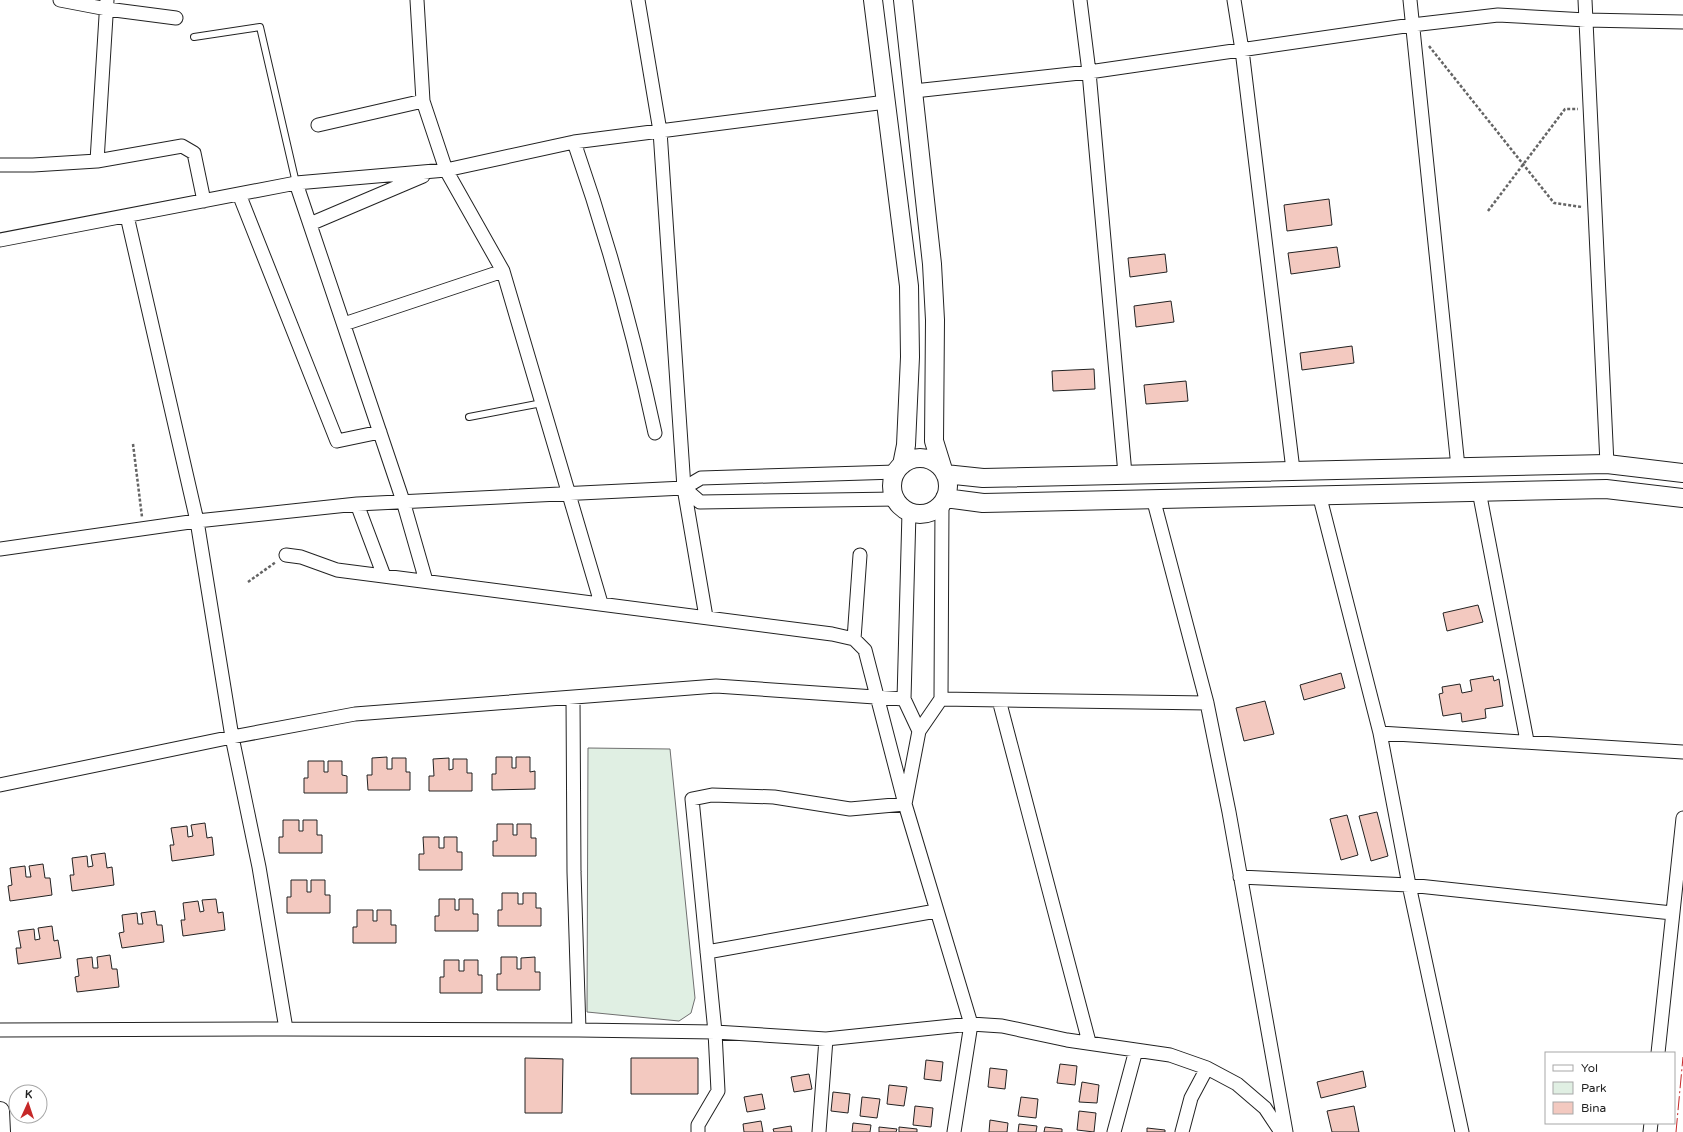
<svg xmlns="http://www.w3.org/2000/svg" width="1683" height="1132" viewBox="0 0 1683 1132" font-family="'Varela Round',sans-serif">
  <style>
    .green { fill: #e0efe3; stroke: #6f6f6f }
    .building { fill: #f3c9c0; stroke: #222 }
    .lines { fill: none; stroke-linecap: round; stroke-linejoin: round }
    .lane-casing { stroke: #222; stroke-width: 8 }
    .street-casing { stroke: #222; stroke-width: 15 }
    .secondary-casing { stroke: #222; stroke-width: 20 }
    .path { stroke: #646464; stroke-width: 2.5; stroke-dasharray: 3 2; stroke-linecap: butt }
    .lane { stroke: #fff; stroke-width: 6 }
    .street { stroke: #fff; stroke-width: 13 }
    .secondary { stroke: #fff; stroke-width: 18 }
    .power { stroke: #c62828; stroke-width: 1; stroke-dasharray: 14 3 2 3; stroke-linecap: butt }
  </style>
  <rect width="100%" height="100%" fill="#fff"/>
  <path class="green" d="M588,748L670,749L695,998L691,1013L679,1021L587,1012Z"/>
  <path class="building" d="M1329,199L1332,225L1287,231L1284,205Z
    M1337,247L1340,267L1291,274L1288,253Z
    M1165,254L1167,272L1130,277L1128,258Z
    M1171,301L1174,322L1136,327L1134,306Z
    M1352,346L1354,363L1302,370L1300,353Z
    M1094,369L1095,389L1053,391L1052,371Z
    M1186,381L1188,401L1146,404L1144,385Z
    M1478,605L1483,622L1447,631L1443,613Z
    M1341,673L1345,688L1304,700L1300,685Z
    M1493,676L1494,681L1499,679L1503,706L1485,709L1486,718L1462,722L1461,713L1443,716L1439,694L1443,693L1442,687L1460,684L1462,693L1472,691L1470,680Z
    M1265,701L1274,734L1244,741L1236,708Z
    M387,757V769H392V758H406V772H410V790H368L367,775H372V758Z
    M496,757H512V768H516V757H530V772L535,771V789L492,790V774H496Z
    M449,758V770L453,769V759H467V773H472V791H429V776H434L433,759Z
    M308,761H324V772H328V761H342V775L347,776V793H304V778H308Z
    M1377,812L1388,856L1371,861L1359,816Z
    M1347,815L1358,855L1341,860L1330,819Z
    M283,820H299V831H303V820H317V835H322V853H279V837H283Z
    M205,823L207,838L212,837L214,855L172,861L170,845H174L171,828L187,826L188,837L193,836L191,825Z
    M497,824H513V835H517V824H531V838H536V856H493V841H497Z
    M423,837H439V848H444V837H457V852H462V870H419V854H424Z
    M105,853L107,868L112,867L114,885L72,891L70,875H74L72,858L87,856L88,867L93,866L91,855Z
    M43,864L45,878H50L52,895L10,901L8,886L12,885L10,868L25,866L26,877H31L29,866Z
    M291,880H307V892H311V880H325V895H330V913H287V897H291Z
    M502,893H518V904H523V893H536V908H541V926H498V910H502Z
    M216,899L218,913L223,912L225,930L183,936L181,920H185L183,903L198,901L200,912L204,911L202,900Z
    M439,899H455V910H459V899H473V914H478V931H435V916H439Z
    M357,910H373V921H377V910H391V925H396V943H353V927H357Z
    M155,911L157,925H162L164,942L122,948L119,933L124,932L122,915L137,913L138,924H143L141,913Z
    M52,926L54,941L58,940L61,958L18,964L16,948H21L18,931L34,929L35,940L40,939L38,928Z
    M110,955L112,969H117L119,987L77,992L75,977L79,976L77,959L92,957L93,968H98L97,957Z
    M501,957H517V969H521V958L535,957V972H540V990H497V974H501Z
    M444,960H459V971H464V960H478V975H482V993H440V977H444Z
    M525,1058L563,1059L562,1113H525Z
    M631,1058H698V1094H631Z
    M926,1060L943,1062L941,1081L924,1079Z
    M1060,1064L1077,1066L1075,1085L1057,1083Z
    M990,1068L1007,1070L1005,1089L988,1087Z
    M1363,1071L1366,1087L1321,1098L1317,1082Z
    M809,1074L812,1089L794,1092L791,1077Z
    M1082,1082L1099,1085L1097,1103L1079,1102Z
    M889,1085L907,1087L904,1106L887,1104Z
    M833,1092L850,1094L848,1113L831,1111Z
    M762,1094L765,1109L747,1112L744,1097Z
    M862,1097L880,1099L877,1118L860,1116Z
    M1021,1097L1038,1099L1036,1118L1018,1116Z
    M915,1106L933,1108L931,1127L913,1125Z
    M1354,1106L1359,1132H1332L1327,1111Z
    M1079,1111L1096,1113L1094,1132L1077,1130Z
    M990,1120L1008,1123L1007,1132H989Z
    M761,1121L763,1132H744L743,1124Z
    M853,1123L871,1125L870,1132H852Z
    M1019,1124L1037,1126L1036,1132H1018Z
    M791,1126L792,1132H774L773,1129Z
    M879,1127L897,1129L896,1132H879Z
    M899,1127L917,1129V1132H899Z
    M1045,1127L1062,1129V1132H1044Z
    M1147,1128L1165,1130V1132H1147Z"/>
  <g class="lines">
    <g class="lane-casing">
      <path id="lane" d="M194,37L260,27L296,183
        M469,417L542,403"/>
    </g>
    <g class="street-casing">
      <path id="street" d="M60,0L107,9L176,18
        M417,0L423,101
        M638,0L660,131L684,488L706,617
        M1080,0L1089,72L1125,474
        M1234,0L1242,50L1293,470
        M1410,0L1458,467
        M1585,0L1607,464
        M914,91L1089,72L1412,25L1498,15L1586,20L1683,22
        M318,125L423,101L446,170L503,271L601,603
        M574,142C607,237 634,335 655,433
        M97,161L107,0
        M0,165H33L97,161L182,146L194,153L204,201
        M296,183L403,501L426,581
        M239,194L337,441L380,432
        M127,216L197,521L232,737L259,867L286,1029
        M310,224L423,176
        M0,240L296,183L446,170L574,142L886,102
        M344,324L503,271
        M684,488L700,502L896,499
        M1479,491L1527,741
        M1319,494L1380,733L1409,885L1462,1132
        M1153,498L1207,703L1229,812L1286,1132
        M357,504L384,576
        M909,512L904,699L919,731
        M0,549L197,521L357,504L684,488L701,478L896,472
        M286,555L301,557L337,570L832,634L854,639L865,650L905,804L971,1024L1002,1026L1067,1040L1170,1055L1207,1068L1237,1084L1265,1108L1281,1132
        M854,639L860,555
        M573,698L574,872L579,1030
        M941,699L1207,703
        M999,700L1089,1042
        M1380,733L1683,752
        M0,785L232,737L355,714L716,686L904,699
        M1240,877L1409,885L1672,913
        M707,952L936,911
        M0,1030L286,1029L579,1030L715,1032L826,1039L971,1024L954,1132
        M1658,1053L1683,818
        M698,1132V1125L718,1091L715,1032L692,799L712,795L774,797L850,809L905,804L919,731L941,699L942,504
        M819,1132L826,1039
        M1114,1132L1136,1050
        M1182,1132L1191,1098L1207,1068
        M1650,1132L1651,1123"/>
    </g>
    <g class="secondary-casing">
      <path id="secondary" d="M873,0L909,286L910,357L906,445L902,465
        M903,0L932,264L935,320L934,441L943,470
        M892 486a28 28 0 1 1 56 0a28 28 0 1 1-56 0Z
        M945,474L983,478L1607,464L1683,473
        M945,498L983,503L1606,489L1683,498
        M0,1111L1,1132"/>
    </g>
    <path class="path" d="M1429,46L1554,203L1582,207
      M1488,211L1565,109H1578
      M133,444L142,517
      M248,582L276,562"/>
    <use href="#lane" class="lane"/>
    <use href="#street" class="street"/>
    <use href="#secondary" class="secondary"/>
    <path class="power" d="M1676,1132L1683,1057"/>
  </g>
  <rect x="1545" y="1052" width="130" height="72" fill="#ffffff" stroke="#a7a7a7"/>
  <rect x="1553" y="1065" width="20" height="6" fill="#ffffff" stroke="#a7a7a7"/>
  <text x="1581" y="1072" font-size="12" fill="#222222">Yol</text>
  <rect x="1553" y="1082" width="20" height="12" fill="#e0efe3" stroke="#a7a7a7"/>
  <text x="1581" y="1092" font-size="12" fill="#222222">Park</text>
  <rect x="1553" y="1102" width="20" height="12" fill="#f3c9c0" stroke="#a7a7a7"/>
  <text x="1581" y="1112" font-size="12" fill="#222222">Bina</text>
  <g transform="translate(28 1104) rotate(3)"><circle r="19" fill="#ffffff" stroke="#a7a7a7"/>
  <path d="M0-3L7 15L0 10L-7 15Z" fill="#c62828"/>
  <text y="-6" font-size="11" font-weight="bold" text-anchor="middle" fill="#222222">K</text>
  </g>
</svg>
